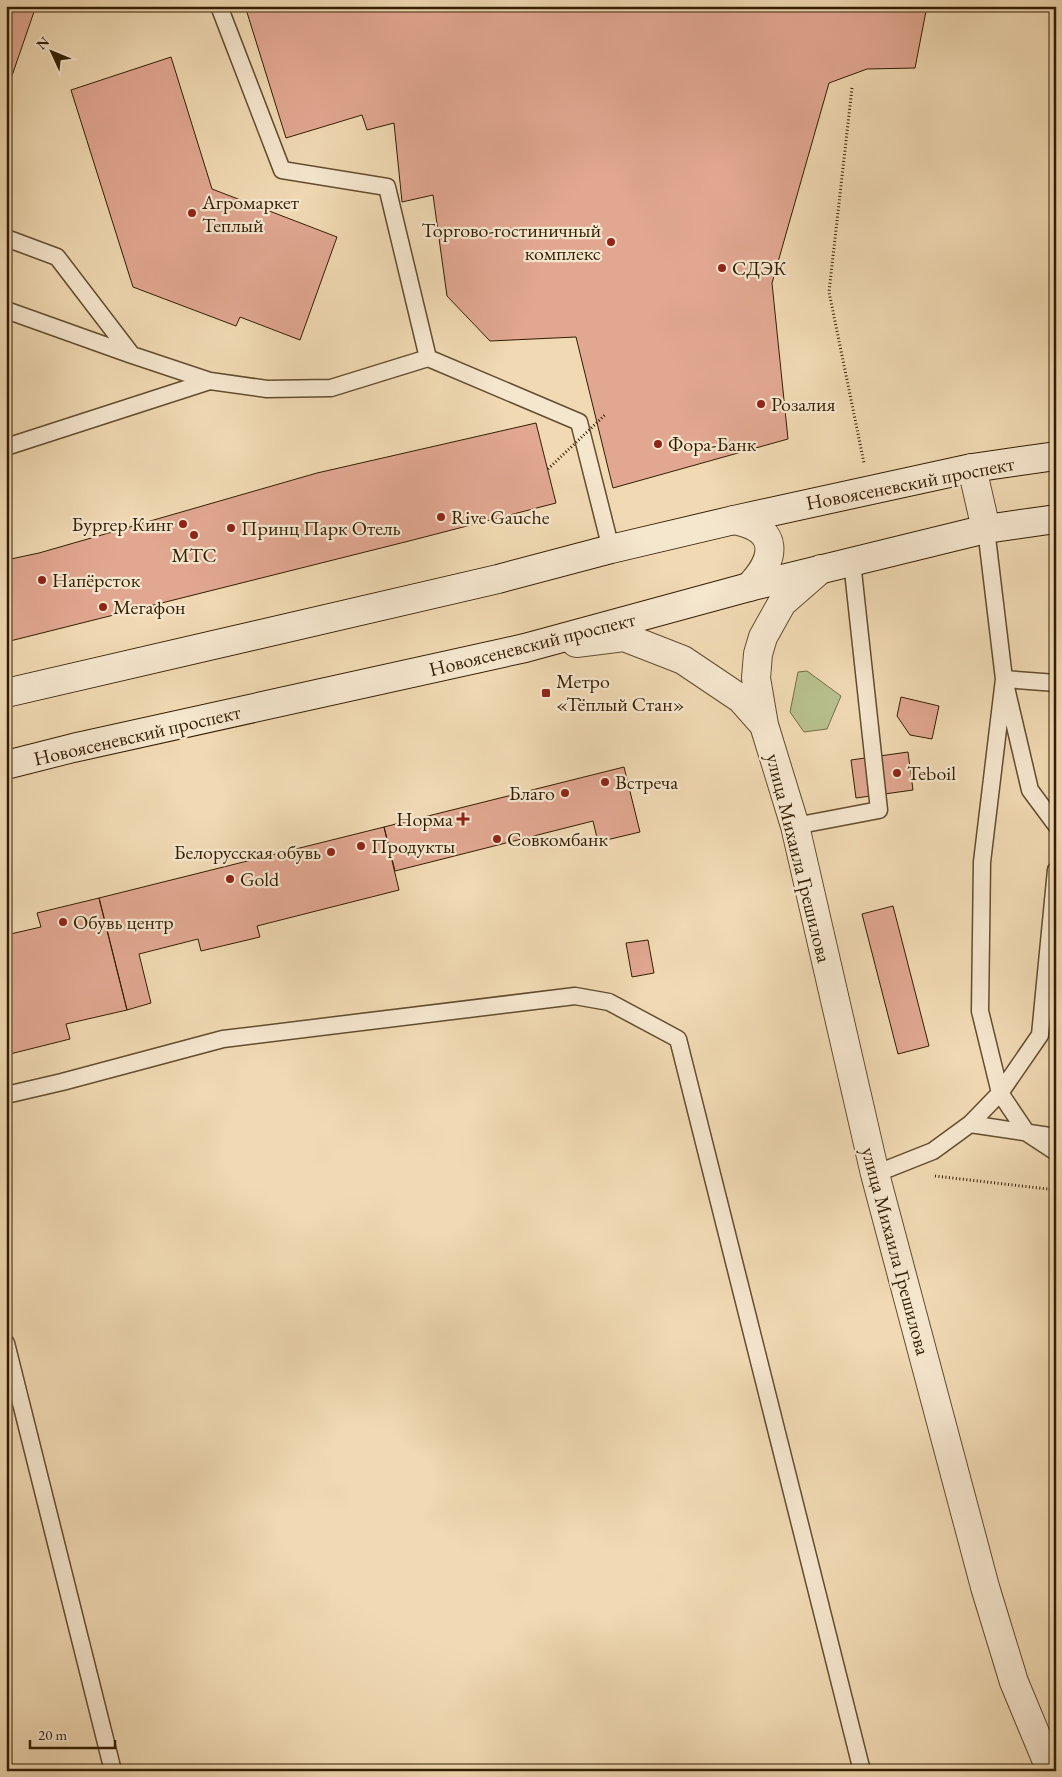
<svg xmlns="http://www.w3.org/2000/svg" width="1062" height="1777" viewBox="0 0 1062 1777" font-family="'EB Garamond',serif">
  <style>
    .green { fill: #b8bf8e; stroke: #766e48 }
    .building { fill: #e1a791; stroke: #331e01 }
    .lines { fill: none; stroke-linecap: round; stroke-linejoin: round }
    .lane-casing { stroke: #624d2e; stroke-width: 19 }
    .street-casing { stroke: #624d2e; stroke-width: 30 }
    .secondary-casing { stroke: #331e01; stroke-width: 30 }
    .path { stroke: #331e01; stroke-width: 3; stroke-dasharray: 1 2.5; stroke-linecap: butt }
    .lane { stroke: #f5e6ce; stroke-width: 16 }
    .street { stroke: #f5e6ce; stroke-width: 28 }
    .secondary { stroke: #f5e6ce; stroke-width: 28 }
    .path-bridge { stroke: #331e01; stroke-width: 3; stroke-dasharray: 1 2.5; stroke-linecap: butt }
    .poi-dot { fill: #8f2418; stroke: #f5e6ce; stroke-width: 2 }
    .labels { text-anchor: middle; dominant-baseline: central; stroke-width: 4.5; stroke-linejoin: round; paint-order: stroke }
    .poi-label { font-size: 20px; fill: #331e01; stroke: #f5e6ce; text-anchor: start }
    .street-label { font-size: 20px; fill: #331e01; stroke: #f5e6ce }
  </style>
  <rect width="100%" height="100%" fill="#f0d9b3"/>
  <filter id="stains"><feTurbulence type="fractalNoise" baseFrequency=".004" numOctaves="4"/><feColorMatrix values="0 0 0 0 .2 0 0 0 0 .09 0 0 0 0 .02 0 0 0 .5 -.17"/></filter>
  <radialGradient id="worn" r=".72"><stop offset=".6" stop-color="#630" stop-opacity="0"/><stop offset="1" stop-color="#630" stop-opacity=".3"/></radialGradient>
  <path class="green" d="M807,671L841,696L827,729L804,732L790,712L798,672Z"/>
  <path class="building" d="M6,6H36L6,93Z
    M245,6H927L915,68L867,69L829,83L772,283L788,439L613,488L576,337L490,341L447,296L433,195L402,202L394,123L367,130L362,115L286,138Z
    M1056,6V21H1052Z
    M171,57L212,189L337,237L300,340L240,317L236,326L133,287L71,90Z
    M536,423L556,503L413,540L6,642V560L39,553L317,473Z
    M901,697L939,706L932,739L910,735L897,716Z
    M908,752L913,790L856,798L851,760Z
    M624,767L640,832L598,842L593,821L395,871L384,827Z
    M384,827L399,890L257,926L260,937L201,951L198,939L139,954L151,1003L127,1010L99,898Z
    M99,898L127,1010L66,1024L70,1039L6,1055V935L41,927L37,913Z
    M893,906L929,1046L898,1054L862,914Z
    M648,940L654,973L632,977L626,943Z"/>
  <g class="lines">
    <g class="lane-casing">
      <path id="lane" d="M219,6L282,170L387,187L428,358
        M6,238L57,257L132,355L210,381L6,447
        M6,310L132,355
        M210,381L267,389L331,388L428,358L579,422L611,549
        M986,529L1004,679L1030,790L1056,825
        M1056,683L1004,679L982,862L980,1011L1000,1093L1027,1133L1056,1152
        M795,826L879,810L852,562
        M6,1095L62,1082L223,1039L575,996L609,1002L678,1039L862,1771
        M970,1124L1056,1137
        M875,1174L933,1151L970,1124L1000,1093L1040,1035L1056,870
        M6,1343L113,1771"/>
    </g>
    <g class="street-casing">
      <path id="street" d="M972,468L986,529
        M734,520C780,529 777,558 749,587
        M821,569L782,603L763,637L758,654L756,678L764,725L795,826L875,1174L985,1587L1014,1682L1051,1771
        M576,643L624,637L683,660L741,699L764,725"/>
    </g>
    <g class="secondary-casing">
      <path id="secondary" d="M6,693L498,579L611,549L734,520L972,468L1056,456
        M6,765L73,748L525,648L749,587L986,529L1056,519"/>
    </g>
    <path class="path" d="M852,88L829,292L864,463
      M935,1176L1056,1190"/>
    <use href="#lane" class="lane"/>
    <use href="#street" class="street"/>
    <use href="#secondary" class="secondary"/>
    <path class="path-bridge" d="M548,469L606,414"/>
  </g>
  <g class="poi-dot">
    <circle cx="192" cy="213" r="5"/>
    <circle cx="611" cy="242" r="5"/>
    <circle cx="722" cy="268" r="5"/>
    <circle cx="761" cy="404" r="5"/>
    <circle cx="658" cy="444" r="5"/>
    <circle cx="441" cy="517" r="5"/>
    <circle cx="183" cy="524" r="5"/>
    <circle cx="231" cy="528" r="5"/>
    <circle cx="194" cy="535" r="5"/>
    <circle cx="42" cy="580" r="5"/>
    <circle cx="103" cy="607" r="5"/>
    <rect x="541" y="688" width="10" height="10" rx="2.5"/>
    <circle cx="897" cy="773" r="5"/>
    <circle cx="605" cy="782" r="5"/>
    <circle cx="565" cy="793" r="5"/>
    <path d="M460.5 811.5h5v5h5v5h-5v5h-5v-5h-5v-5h5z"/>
    <circle cx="497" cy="839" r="5"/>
    <circle cx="361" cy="846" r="5"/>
    <circle cx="331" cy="852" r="5"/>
    <circle cx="230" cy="879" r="5"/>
    <circle cx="63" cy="922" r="5"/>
  </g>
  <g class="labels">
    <g class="poi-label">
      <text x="202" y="202">Агромаркет<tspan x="202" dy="23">Теплый</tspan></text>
      <text x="601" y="230" text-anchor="end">Торгово-гостиничный<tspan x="601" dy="23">комплекс</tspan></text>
      <text x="732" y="268">СДЭК</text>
      <text x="771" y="404">Розалия</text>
      <text x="668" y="444">Фора-Банк</text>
      <text x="451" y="517">Rive Gauche</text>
      <text x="173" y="524" text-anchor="end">Бургер Кинг</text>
      <text x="241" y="528">Принц Парк Отель</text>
      <text x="194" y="555" text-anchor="middle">МТС</text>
      <text x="52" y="580">Напёрсток</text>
      <text x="113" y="607">Мегафон</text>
      <text x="556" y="681">Метро<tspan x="556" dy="23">«Тёплый Стан»</tspan></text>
      <text x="907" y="773">Teboil</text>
      <text x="615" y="782">Встреча</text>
      <text x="555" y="793" text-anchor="end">Благо</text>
      <text x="453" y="819" text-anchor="end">Норма</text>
      <text x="507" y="839">Совкомбанк</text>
      <text x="371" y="846">Продукты</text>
      <text x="321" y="852" text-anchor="end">Белорусская обувь</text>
      <text x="240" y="879">Gold</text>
      <text x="73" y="922">Обувь центр</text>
    </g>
    <g class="street-label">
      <text transform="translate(910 483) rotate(-11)">Новоясеневский проспект</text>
      <text transform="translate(532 644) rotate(-14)">Новоясеневский проспект</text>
      <text transform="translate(137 735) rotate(-13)">Новоясеневский проспект</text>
      <text transform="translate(799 858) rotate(76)">улица Михаила Грешилова</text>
      <text transform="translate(896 1251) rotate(75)">улица Михаила Грешилова</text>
    </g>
  </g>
  <rect width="1062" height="1777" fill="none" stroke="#f0d9b3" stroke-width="25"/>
  <rect x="8" y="8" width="1047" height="1762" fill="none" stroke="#331e01" stroke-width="2.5"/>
  <rect x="12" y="12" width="1037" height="1752" fill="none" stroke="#331e01"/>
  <g transform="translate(52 52) rotate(314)" stroke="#f5e6ce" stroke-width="4" paint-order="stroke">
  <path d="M0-4L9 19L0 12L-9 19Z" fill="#331e01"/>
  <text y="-8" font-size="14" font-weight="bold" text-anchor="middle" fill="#331e01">N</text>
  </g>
  <path d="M30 1740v8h85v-8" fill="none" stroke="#331e01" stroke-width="2.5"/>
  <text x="38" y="1740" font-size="15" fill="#331e01" stroke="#f5e6ce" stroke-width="4" paint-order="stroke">20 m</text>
  <rect width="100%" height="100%" filter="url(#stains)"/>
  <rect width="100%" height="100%" fill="url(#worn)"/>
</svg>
